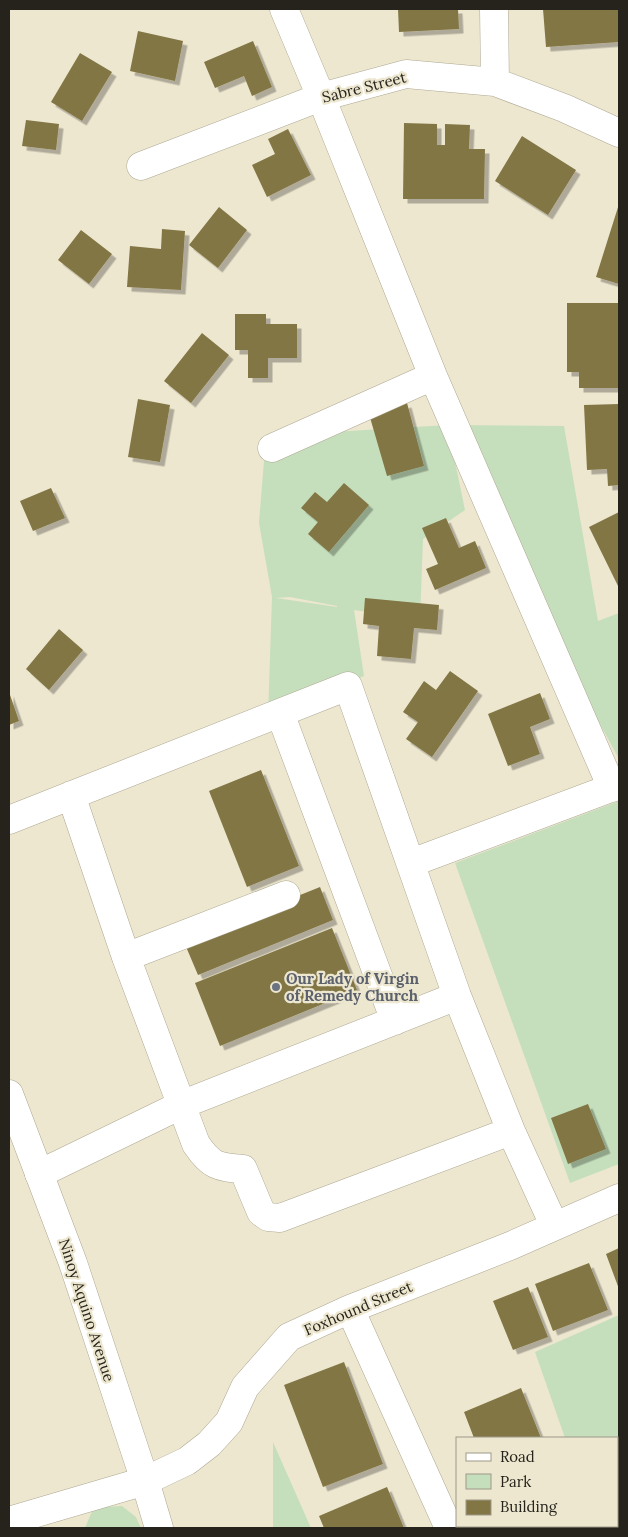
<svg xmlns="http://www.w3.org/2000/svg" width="628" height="1537" viewBox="0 0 628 1537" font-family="Lora,serif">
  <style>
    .green { fill: #c5dfbc; fill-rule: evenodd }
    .building { fill: #827645; filter: url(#shadow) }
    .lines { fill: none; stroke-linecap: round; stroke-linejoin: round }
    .minor-casing { stroke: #aea892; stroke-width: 29 }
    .major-casing { stroke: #aea892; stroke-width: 29 }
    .minor { stroke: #fff; stroke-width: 28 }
    .major { stroke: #fff; stroke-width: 28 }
    .worship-dot { fill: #6b7280; stroke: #ede7d0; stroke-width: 2 }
    .labels { text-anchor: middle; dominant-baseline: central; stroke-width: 4.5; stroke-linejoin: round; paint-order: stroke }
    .street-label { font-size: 15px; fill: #25231b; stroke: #ede7d0 }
    .worship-label { font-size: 15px; font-weight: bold; fill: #5b616d; stroke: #ede7d0; text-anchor: start }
  </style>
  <defs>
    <filter id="shadow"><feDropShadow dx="4.5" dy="4.5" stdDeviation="0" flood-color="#0004"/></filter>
  </defs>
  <rect width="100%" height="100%" fill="#ede7d0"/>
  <path class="green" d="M448,425L564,426L598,621L619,613V759L550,632L448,428L465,510L423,539L420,620L354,610L364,676L268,716L272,597L259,523L266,436ZM290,597L337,606V607L276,598Z
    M619,801V1164L570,1183L455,863Z
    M619,1315V1528H476L475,1526H617V1438H565L535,1352Z
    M273,1442L311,1528H273Z
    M122,1506L136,1517L141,1528H85L92,1511L103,1507Z"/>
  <path class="building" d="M398,9H458L459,29L399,32Z
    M543,9H619V42L546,47Z
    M138,31L183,41L175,81L130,71Z
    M253,41L272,87L252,96L244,76L215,88L204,62Z
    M80,53L112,72L82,121L51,102Z
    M26,120L59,124L56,150L22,146Z
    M404,123L437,124V145H445V124L470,125L469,149H485L484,199H403Z
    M288,129L311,175L267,197L252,165L275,154L268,139Z
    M522,136L576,170L548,215L495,181Z
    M619,204V284L596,277Z
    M219,207L247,230L218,268L189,245Z
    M162,229L185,231L181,290L127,287L130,246L161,249Z
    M81,230L112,254L89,284L58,260Z
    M567,303H619V388H579V372H567Z
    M235,314H266V324H297V358H268V378H248V350H235Z
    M202,333L229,355L191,403L164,381Z
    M138,399L170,405L160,462L128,457Z
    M407,403L424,466L387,476L369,414Z
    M619,404V485L608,486L607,469L587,470L584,405Z
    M344,483L369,505L329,552L308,534L318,522L301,508L315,492L327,502Z
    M51,488L65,518L33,531L20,501Z
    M619,512V588L589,527Z
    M446,518L459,548L475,541L486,568L435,590L426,569L438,564L422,528Z
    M365,598L439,605L437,630L414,628L411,659L377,656L379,626L363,624Z
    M59,629L83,650L49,690L26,669Z
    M450,671L478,691L432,757L406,739L418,722L403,712L424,681L436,690Z
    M9,692L19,721L9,725Z
    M540,693L550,719L530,727L540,754L508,766L488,714Z
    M261,770L299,866L247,887L209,791Z
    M320,887L333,920L198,975L184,942Z
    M332,928L357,990L220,1046L195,983Z
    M588,1104L606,1149L568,1164L551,1118Z
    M619,1248V1289L606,1254Z
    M589,1263L608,1310L553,1331L535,1284Z
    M528,1287L548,1337L513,1350L493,1301Z
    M344,1362L383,1464L323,1487L284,1385Z
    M521,1388L541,1438H474L464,1412Z
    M387,1487L404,1528H324L319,1516Z"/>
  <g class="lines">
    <g class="minor-casing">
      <path id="minor" d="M284,9L321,97L433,376L612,788
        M494,9L495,82
        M141,166L321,97L406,74L495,82L564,108L619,133
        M272,448L433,376
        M280,713L395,1021
        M71,795L126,957L196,1144C211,1166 217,1167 243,1169L261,1212L268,1217L280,1218L511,1131
        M9,820L348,686L457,996L511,1131L554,1225
        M411,863L619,785
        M126,957L286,895
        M39,1174L181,1105L457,996
        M350,1309L449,1528
        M9,1521L145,1481L187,1461L209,1444L229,1422L245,1387L289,1337L350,1309L510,1246L619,1198"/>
    </g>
    <g class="major-casing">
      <path id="major" d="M9,1094L73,1263L145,1481L159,1528"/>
    </g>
    <use href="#minor" class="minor"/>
    <use href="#major" class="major"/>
  </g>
  <circle class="worship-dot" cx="276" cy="987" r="5"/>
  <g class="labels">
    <g class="street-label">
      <text transform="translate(364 87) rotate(-14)">Sabre Street</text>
      <text transform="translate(358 1308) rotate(-23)">Foxhound Street</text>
      <text transform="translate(87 1310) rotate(72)">Ninoy Aquino Avenue</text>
    </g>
    <g class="worship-label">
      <text x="286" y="978">Our Lady of Virgin<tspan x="286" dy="17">of Remedy Church</tspan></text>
    </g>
  </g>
  <rect width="628" height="1537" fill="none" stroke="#25231b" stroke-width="20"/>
  <rect x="456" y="1437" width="162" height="90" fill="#ede7d0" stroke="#9d9988"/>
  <rect x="466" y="1453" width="25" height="8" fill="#ffffff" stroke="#9d9988"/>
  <text x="500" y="1462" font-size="15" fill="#25231b">Road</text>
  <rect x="466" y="1474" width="25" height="15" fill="#c5dfbc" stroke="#9d9988"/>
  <text x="500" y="1487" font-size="15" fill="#25231b">Park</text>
  <rect x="466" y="1500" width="25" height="15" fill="#827645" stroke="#9d9988"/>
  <text x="500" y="1512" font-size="15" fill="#25231b">Building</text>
</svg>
